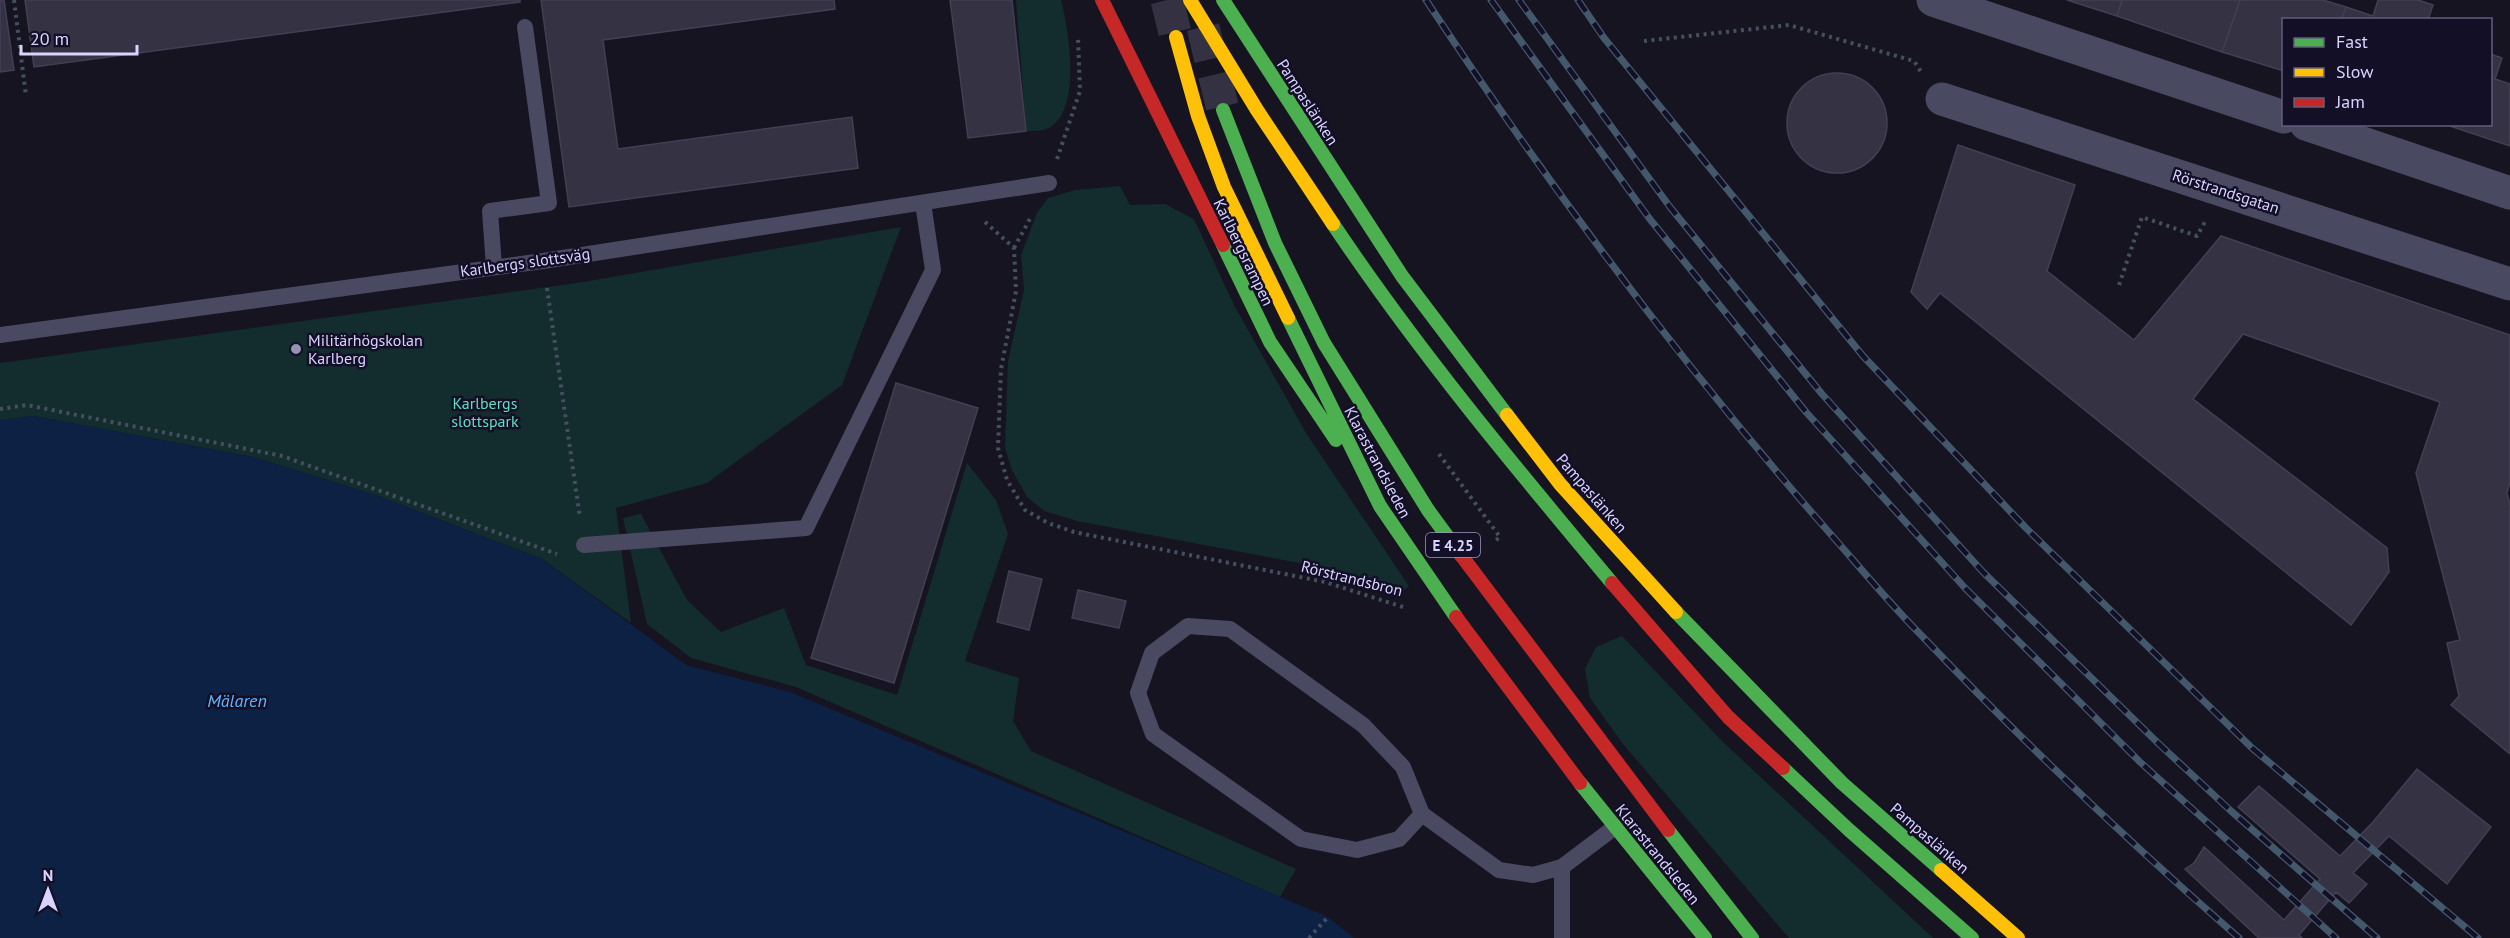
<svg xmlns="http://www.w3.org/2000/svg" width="2510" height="938" viewBox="0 0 2510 938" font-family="'PT Sans',sans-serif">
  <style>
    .green { fill: #132c2d }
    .water { fill: #0d2144 }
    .building { fill: #343243; stroke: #433f54; stroke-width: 1.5 }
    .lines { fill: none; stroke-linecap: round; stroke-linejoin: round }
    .highway-tunnel { stroke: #333142; stroke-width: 33; stroke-dasharray: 33 16; stroke-linecap: butt }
    .path { stroke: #44505f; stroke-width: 4; stroke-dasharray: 3 4.5; stroke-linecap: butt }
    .lane { stroke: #4a4962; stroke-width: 16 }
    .street { stroke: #4a4962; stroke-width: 33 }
    .fast { stroke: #4caf50; stroke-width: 14 }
    .slow { stroke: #ffc107; stroke-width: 14 }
    .jam { stroke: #c62828; stroke-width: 14 }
    .rail-casing { stroke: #43596b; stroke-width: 7 }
    .rail { stroke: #130f26; stroke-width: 4.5; stroke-dasharray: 14; stroke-linecap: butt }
    .poi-dot { fill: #9591b1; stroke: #130f26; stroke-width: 2 }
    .labels { text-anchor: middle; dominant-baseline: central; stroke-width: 5; stroke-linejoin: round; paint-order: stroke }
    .shield { fill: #130f26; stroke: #9e99be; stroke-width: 1.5 }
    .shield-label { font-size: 15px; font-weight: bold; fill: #d9d4ff }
    .street-label { font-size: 16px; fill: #d9d4ff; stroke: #130f26 }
    .poi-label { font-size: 16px; fill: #d9d4ff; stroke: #130f26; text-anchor: start }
    .park-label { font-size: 16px; fill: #5fe0c0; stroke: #130f26 }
    .water-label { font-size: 18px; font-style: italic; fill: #62b6ff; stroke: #130f26 }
  </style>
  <rect width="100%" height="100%" fill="#161421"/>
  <path class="green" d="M1016,0H1061C1069,31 1082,109 1049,128C1044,131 1033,131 1026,131Z
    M1120,186L1130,205L1165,204L1194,219L1234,305L1306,433L1409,586L1401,593L1315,566L1077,521L1044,511L1027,497L1012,470L1005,448L1008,361L1024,290L1021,255L1037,213L1048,198L1075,190Z
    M901,227L842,385L707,483L616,508L631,623L542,559L381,497L253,457L33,416L0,420V363L583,282Z
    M967,463L996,500L1008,534L965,661L1019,678L1013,721L1031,751L1296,869L1280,897L796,687L691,658L647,624L623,518L641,514L687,600L721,632L784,608L806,665L897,695Z
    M1622,636L1722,741L1933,938H1789L1623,744L1590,698L1585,669L1596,647Z"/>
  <path class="water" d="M33,416L253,457L381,497L505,545L542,559L686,665L790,692L1328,917L1354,938H0V420Z"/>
  <path class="building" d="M0,0H4L14,70L0,72Z
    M25,0H520V2L34,67Z
    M541,0H834L835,9L603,40L618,149L852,117L858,168L569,207Z
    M950,0H1012L1026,131L968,138Z
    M2067,0H2122L2117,16Z
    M2122,0H2240L2222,52L2117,16Z
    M2240,0H2323L2346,7L2341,20H2284V71L2222,52Z
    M2378,0H2418L2433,5L2428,20H2341L2346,7L2373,16Z
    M2490,54L2502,58L2495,79L2510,84V146L2444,124H2490Z
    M1787 123a50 50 0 1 1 100 0a50 50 0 1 1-100 0Z
    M1958,145L2075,185L2047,271L2134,340L2221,236L2510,335V482L2507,493L2510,505V754L2451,705L2459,696L2447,643L2460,640L2416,473L2440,402L2243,334L2193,399L2387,548L2389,572L2351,625L1940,293L1927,309L1911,292Z
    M896,383L978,408L894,683L811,658Z
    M1009,571L1042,579L1029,630L997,622Z
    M1078,590L1126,601L1119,628L1072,618Z
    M2417,769L2491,827L2447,884L2389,836L2353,873L2367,884L2349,903L2336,892L2299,935L2302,938H2259L2185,869L2194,863L2204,847L2284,920L2320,879L2238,807L2259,786L2340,856L2373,822Z"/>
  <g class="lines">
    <path class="highway-tunnel" d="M1167,0L1176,37
      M1203,27L1223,110"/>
    <path class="path" d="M14,0L26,96
      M1644,41L1789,25L1914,61L1921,72
      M1057,159L1080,91L1078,38
      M985,222L1014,248L1016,291L1001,369L998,448L1007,480L1025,510L1048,523L1074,532L1325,582L1403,607
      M1014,248L1032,215
      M2119,285L2142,217L2197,236L2205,222
      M547,288L580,518
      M0,409L27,405L282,456L557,554
      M1439,454L1500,537L1495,541
      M1309,938L1328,917"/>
    <path class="lane" d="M494,267L490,211L549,203L525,27
      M0,335L543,261L1049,183
      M584,545L806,528L933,270L923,203
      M1422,814L1399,839L1357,850L1301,839L1153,734L1138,693L1152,653L1188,626L1230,629L1363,725L1403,767L1422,814L1499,870L1533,875L1562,867L1615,827
      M1562,867V938"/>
    <path class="street" d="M1933,0L2284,117
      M1942,99L2510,284
      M2306,124L2510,193"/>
    <path class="fast" d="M1223,0L1402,276L1507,415
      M1223,110L1275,243L1324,343L1428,510L1461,555
      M1333,224C1418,351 1515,467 1612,583
      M1223,245L1270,342L1336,440
      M1288,318L1380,506L1456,617
      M1676,612L1842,783L1941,870
      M1783,768L1849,830L1972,938
      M1580,783L1705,938
      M1668,830L1752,938"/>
    <path class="slow" d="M1190,0L1257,110L1333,224
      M1176,37L1198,116L1224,187L1288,318
      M1507,415L1560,484L1676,612
      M1941,870L2018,938"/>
    <path class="jam" d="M1102,0L1223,245
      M1461,555L1668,830
      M1612,583L1728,717L1783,768
      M1456,617L1580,783"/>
    <g class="rail-casing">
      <path id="rail" d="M1426,0C1550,188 1685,369 1834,538C1863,571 1891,605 1922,636C2023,742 2129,842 2239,938
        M1491,0L1649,218L1806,412L1965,588L2140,762L2336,938
        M1519,0L1670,207L1822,394L1983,572L2159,744L2231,811L2377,938
        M1578,0L1604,38L1863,356L2025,527L2252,748L2478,938"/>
    </g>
    <use href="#rail" class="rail"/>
  </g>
  <circle class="poi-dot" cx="296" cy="349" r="6"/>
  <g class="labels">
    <rect class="shield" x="1426" y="533" width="54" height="24" rx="4.5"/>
    <g class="shield-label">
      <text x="1453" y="545">E 4.25</text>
    </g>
    <g class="street-label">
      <text transform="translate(1308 102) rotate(57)">Pampaslänken</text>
      <text transform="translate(2226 191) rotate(18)">Rörstrandsgatan</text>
      <text transform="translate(1244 252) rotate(64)">Karlbergsrampen</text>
      <text transform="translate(525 262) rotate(-8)">Karlbergs slottsväg</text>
      <text transform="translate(1378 462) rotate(62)">Klarastrandsleden</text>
      <text transform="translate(1592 493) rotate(49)">Pampaslänken</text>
      <text transform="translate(1352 578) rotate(14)">Rörstrandsbron</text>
      <text transform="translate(1930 838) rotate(41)">Pampaslänken</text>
      <text transform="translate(1658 854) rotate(51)">Klarastrandsleden</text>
    </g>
    <g class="poi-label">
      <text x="308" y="340">Militärhögskolan<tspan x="308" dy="18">Karlberg</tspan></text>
    </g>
    <g class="park-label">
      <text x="485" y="403">Karlbergs<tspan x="485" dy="18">slottspark</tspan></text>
    </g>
    <g class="water-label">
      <text x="237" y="700">Mälaren</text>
    </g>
  </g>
  <rect x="2282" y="18" width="210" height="108" fill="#130f26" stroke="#625e7d" stroke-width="1.5"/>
  <rect x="2294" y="38" width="30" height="9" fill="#4caf50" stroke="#625e7d" stroke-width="1.5"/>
  <text x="2336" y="48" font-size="18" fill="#d9d4ff">Fast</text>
  <rect x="2294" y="68" width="30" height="9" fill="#ffc107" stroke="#625e7d" stroke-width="1.5"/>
  <text x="2336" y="78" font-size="18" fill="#d9d4ff">Slow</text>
  <rect x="2294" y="98" width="30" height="9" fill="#c62828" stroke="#625e7d" stroke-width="1.5"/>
  <text x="2336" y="108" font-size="18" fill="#d9d4ff">Jam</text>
  <g transform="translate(48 890)" stroke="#130f26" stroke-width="4.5" paint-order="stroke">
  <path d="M0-4.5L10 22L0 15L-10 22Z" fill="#d9d4ff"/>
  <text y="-9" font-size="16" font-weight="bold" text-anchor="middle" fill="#d9d4ff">N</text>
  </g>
  <path d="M21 45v9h116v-9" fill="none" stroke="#d9d4ff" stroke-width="3"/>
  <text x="30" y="45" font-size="18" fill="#d9d4ff" stroke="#130f26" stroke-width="4.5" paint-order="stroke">20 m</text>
</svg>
